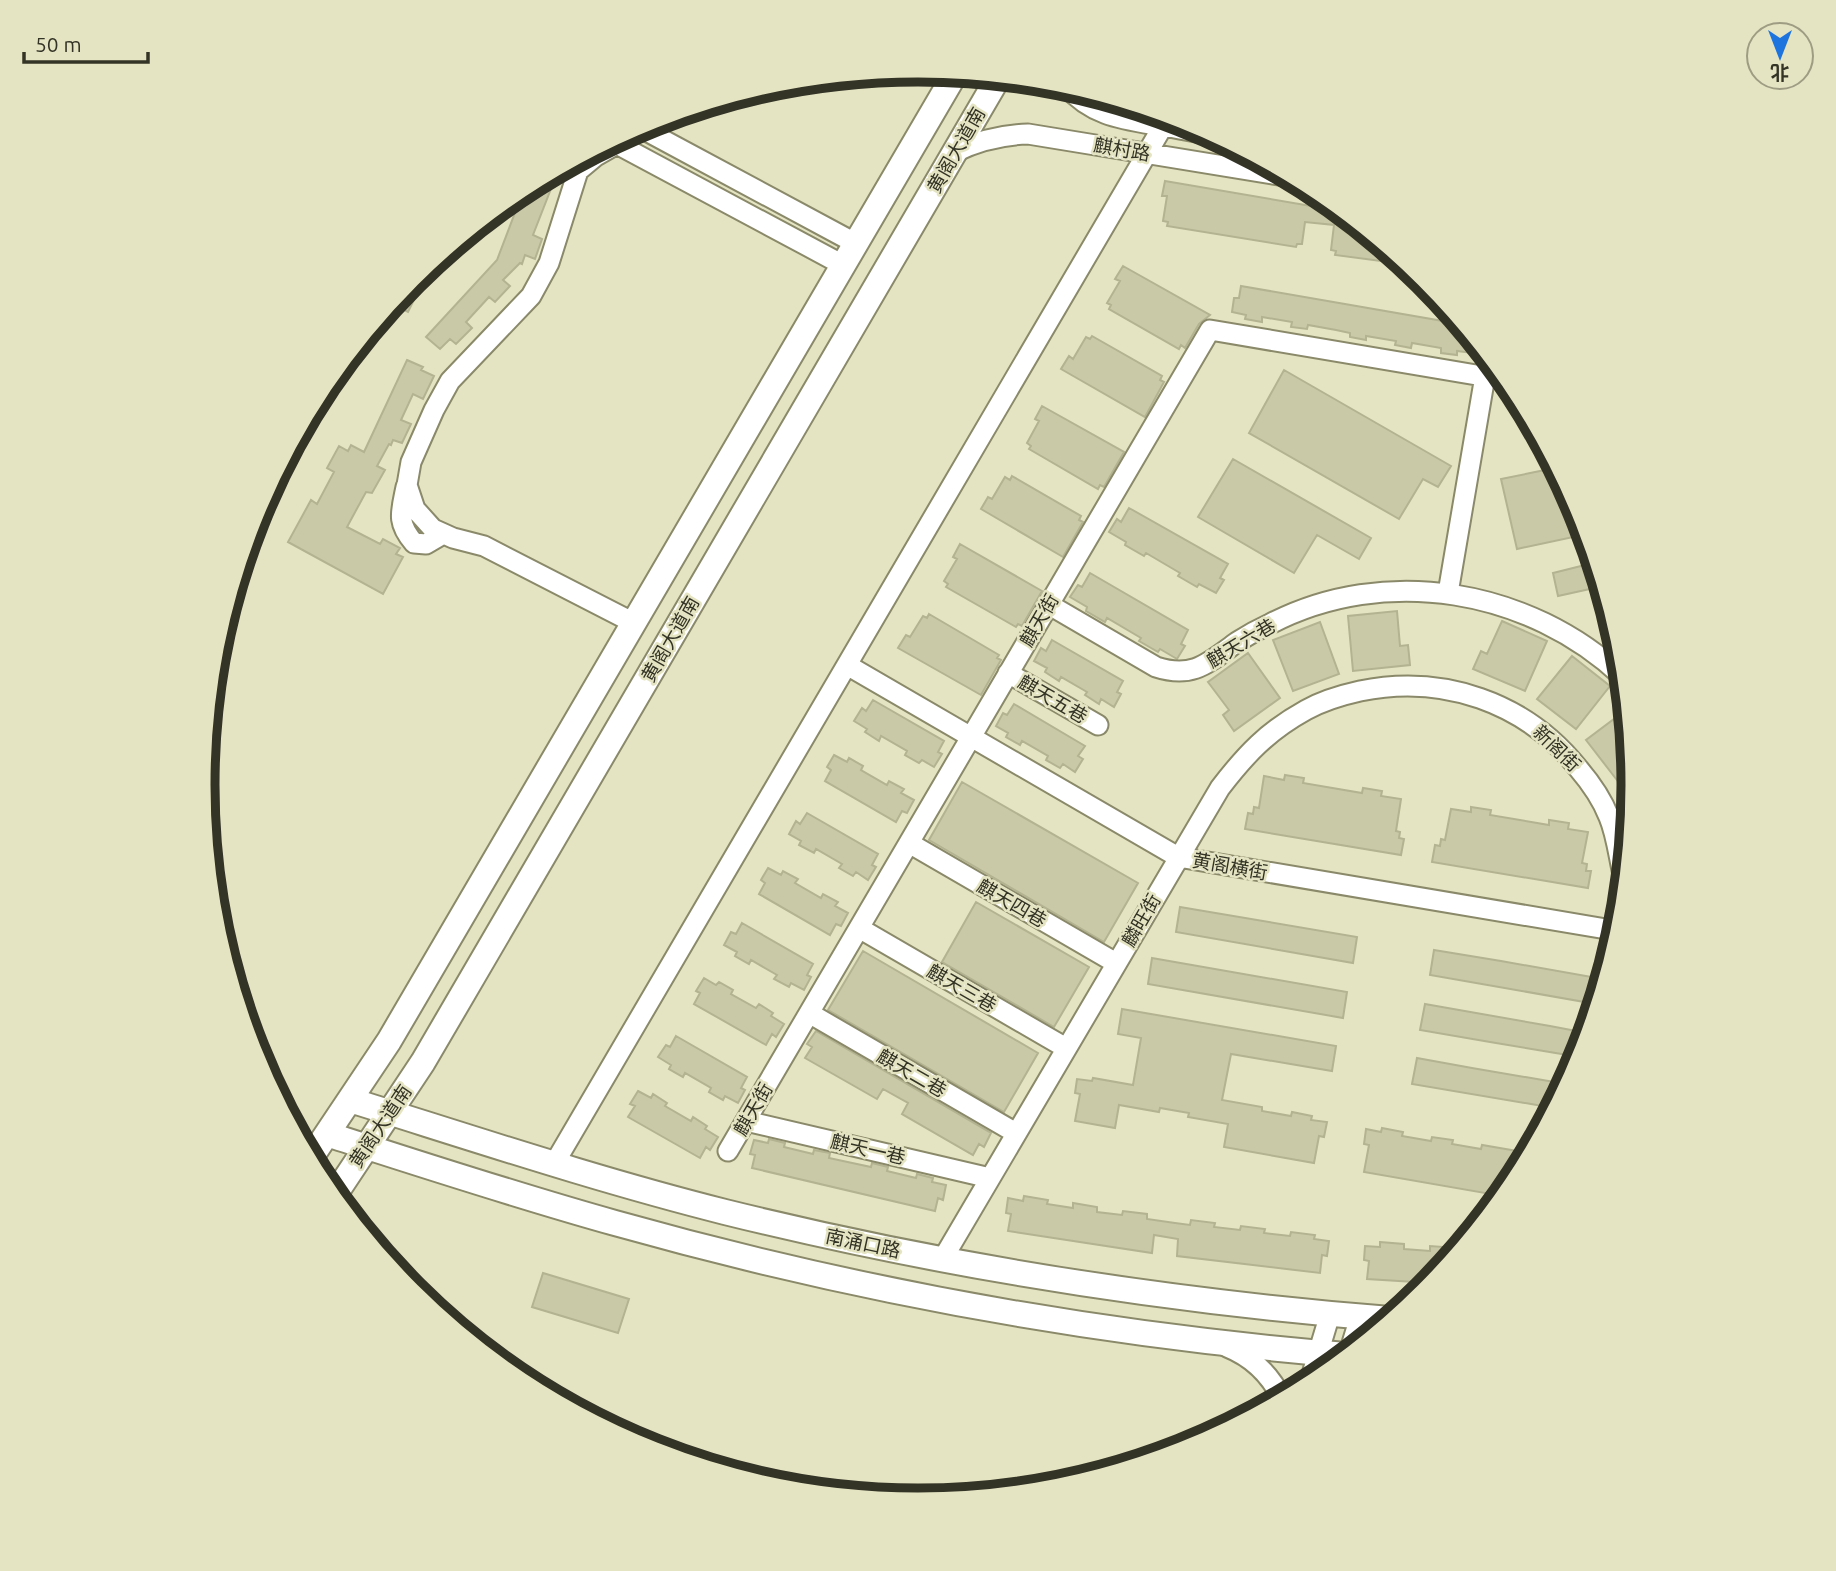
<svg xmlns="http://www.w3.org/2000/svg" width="1836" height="1571" viewBox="0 0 1836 1571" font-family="Ubuntu,'Noto Sans SC',sans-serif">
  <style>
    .building { fill: #c9c9a7; stroke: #b3b291; stroke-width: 2 }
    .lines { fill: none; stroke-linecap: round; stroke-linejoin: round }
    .minor-casing { stroke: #8a8969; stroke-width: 23 }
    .major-casing { stroke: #8a8969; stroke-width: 28 }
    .minor { stroke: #fff; stroke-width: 19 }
    .major { stroke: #fff; stroke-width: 24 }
    .labels { text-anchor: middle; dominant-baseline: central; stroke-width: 5; stroke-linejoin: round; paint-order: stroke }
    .street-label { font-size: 19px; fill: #333326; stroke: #e5e4c2 }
    .rim { fill: none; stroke: #333326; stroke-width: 9 }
  </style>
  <rect width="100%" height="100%" fill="#e5e4c2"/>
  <path class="building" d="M545,177L554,181L533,235L542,239L535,259L525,255L522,264L520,263L503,280L510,286L495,302L489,297L466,322L472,328L456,344L450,339L440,349L426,337L497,260L524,189Z
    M1165,181L1340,211L1404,264L1335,255L1336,251L1331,250L1334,225L1305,222L1302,244H1297L1296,247L1167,226L1168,222L1163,221L1167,196H1162Z
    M432,263L408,312L392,304L412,279Z
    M1123,266L1210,315L1199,324L1185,348L1181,345L1179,349L1109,309L1111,305L1107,303L1120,281L1115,279Z
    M1241,286L1460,324L1474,341L1472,353L1457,351V355L1441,353V348L1412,343L1411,348L1395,345L1396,341L1366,336V340L1350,337V333L1336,330L1308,325L1307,329L1291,327L1292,322L1262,317V322L1245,319L1246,315L1232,312L1234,298H1239Z
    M1092,336L1162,376L1160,380L1164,382L1145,417L1061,369L1069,356L1073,359L1086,337L1090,339Z
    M407,360L423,367L421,370L434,376L423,399L413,394L401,420L411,424L402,443L393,440L391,445L389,444L377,466L385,470L372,493L366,492L347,527L380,544L383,539L400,548L396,554L403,557L383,594L288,542L311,500L317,504L334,472L327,468L339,446L348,451L351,445L364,452Z
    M1284,370L1451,466L1438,487L1423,479L1399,519L1249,433Z
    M1042,406L1124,452L1104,487L1100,485L1098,489L1029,449L1031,446L1027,443L1039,421L1035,419Z
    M1233,459L1371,538L1359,559L1317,535L1294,573L1198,517Z
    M1555,468L1569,494L1578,536L1517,549L1501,479Z
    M1012,476L1081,516L1079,520L1083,522L1063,557L981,509L988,497L992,499L1005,477L1010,480Z
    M1129,508L1228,564L1220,578L1224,580L1216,593L1199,584L1197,587L1178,576L1180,573L1146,553L1144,556L1125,545L1126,542L1109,532L1117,519L1121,522Z
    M960,544L1042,591L1022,626L1018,624L1016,627L946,587L948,584L944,581L957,559L953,557Z
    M1585,565L1590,589L1558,596L1553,573Z
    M1090,573L1188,630L1181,644L1185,646L1177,659L1160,649L1158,652L1139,641L1141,638L1107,618L1105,622L1086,611L1087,607L1070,597L1078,585L1082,587Z
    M1397,611L1400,646L1408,645L1410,665L1353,671L1348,616Z
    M929,614L999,655L997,658L1001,660L981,695L898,648L906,635L910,637L923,616L927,618Z
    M1502,621L1547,641L1525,691L1473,669L1481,651L1487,654Z
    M1320,622L1339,674L1293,691L1273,640Z
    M1052,640L1123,681L1117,692L1121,694L1114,707L1101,699L1099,704L1085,695L1087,692L1061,677L1059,681L1045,672L1047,668L1034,661L1041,648L1046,651Z
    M1248,653L1280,698L1234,731L1223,715L1229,710L1208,682Z
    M1572,656L1610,686L1576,729L1537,699Z
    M873,700L944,741L938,752L942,754L934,767L922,760L919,763L905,755L907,751L881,736L879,741L865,732L867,729L854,721L862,708L866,711Z
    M1014,704L1085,746L1078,756L1083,759L1075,772L1063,764L1060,768L1046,760L1048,756L1022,741L1020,745L1006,737L1008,733L996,726L1003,713L1007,715Z
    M1626,710L1632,776L1620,784L1586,740Z
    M834,755L847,762L849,758L863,766L861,770L887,785L889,781L904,789L901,793L914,800L907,813L902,811L896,822L825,781L831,770L827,767Z
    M1285,775L1304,778L1303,783L1362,793L1363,788L1382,791L1381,796L1401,799L1396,831L1400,832L1399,838L1404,839L1401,855L1245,829L1248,813L1253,814L1254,807L1259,808L1264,776L1284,780Z
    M962,782L1138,883L1104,942L929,840Z
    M1471,807L1491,810L1490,815L1549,825V820L1569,823L1568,829L1588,832L1582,863L1587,864L1586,871H1591L1588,888L1432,862L1435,845L1440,846L1441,839L1445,840L1451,809L1471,812Z
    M807,813L878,854L872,865L876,867L868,880L856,872L853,876L839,868L842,864L816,849L814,853L799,845L801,841L789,834L796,821L800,824Z
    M768,868L781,875L783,871L798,879L795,883L821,898L823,894L838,902L835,906L848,913L841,926L836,924L830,935L759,894L765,883L761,880Z
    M976,902L1089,967L1054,1027L942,962Z
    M1180,907L1357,937L1353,963L1176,932Z
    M742,923L813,964L807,975L811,977L804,990L791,983L789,987L774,979L777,975L751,960L749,964L735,956L737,952L724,945L731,932L736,934Z
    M1434,950L1501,961L1603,979L1596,1004L1499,987L1430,975Z
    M863,951L1038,1053L1004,1112L828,1010Z
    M1152,958L1347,992L1343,1018L1148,984Z
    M704,978L716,985L719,982L733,990L731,994L756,1008L759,1004L773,1013L771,1016L784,1024L776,1037L772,1034L766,1045L694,1004L700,993L696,991Z
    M1425,1004L1550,1026L1587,1033L1580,1057L1490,1042L1420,1030Z
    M1122,1009L1336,1046L1332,1071L1231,1054L1222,1100L1262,1107V1111L1291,1116L1292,1112L1312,1116L1311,1120L1327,1122L1324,1137L1319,1136L1314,1163L1224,1147L1228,1124L1188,1117L1189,1113L1160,1108L1159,1112L1119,1105L1115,1128L1075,1121L1080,1094L1075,1093L1077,1079L1092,1081L1093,1078L1133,1085L1141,1038L1118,1034Z
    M816,1031L991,1133L984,1147L979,1144L973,1155L902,1114L908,1103L883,1089L877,1099L805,1058L812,1047L807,1044Z
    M676,1036L747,1077L741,1088L745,1090L738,1103L725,1096L723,1100L709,1092L711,1088L685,1073L683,1077L669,1069L671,1065L658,1057L666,1045L670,1047Z
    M1417,1058L1472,1068L1566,1084L1553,1108L1531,1104L1412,1084Z
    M638,1091L651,1098L653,1094L667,1103L665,1106L691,1121L693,1117L707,1126L705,1129L718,1137L710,1150L706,1147L700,1158L628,1117L635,1106L630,1104Z
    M1382,1128L1403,1132L1402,1136L1431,1141L1432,1137L1453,1140L1452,1144L1481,1149L1482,1145L1529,1153L1519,1171L1509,1169L1504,1193L1502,1196L1364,1172L1369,1145L1364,1144L1366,1129L1381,1132Z
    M769,1139L785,1143L784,1147L813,1154L814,1150L830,1153L829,1158L871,1167L872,1163L888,1167L887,1171L916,1178L917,1174L933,1178L932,1182L946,1185L943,1200L938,1198L935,1211L752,1168L755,1155L750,1154L754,1140L768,1143Z
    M1024,1196L1048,1200L1047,1204L1073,1208V1203L1097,1207V1212L1122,1215L1123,1211L1147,1214V1219L1175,1223L1190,1225L1191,1220L1215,1223L1214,1227L1240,1230L1241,1226L1265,1229L1264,1233L1290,1236L1291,1232L1315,1235L1314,1239L1329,1241L1327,1256L1322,1255L1320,1273L1177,1256L1178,1239L1154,1235L1152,1253L1008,1231L1011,1214L1006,1213L1008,1198L1023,1201Z
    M1380,1242L1404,1244V1249L1430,1251V1246L1459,1248L1431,1283L1367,1279L1369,1261L1364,1260L1365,1246L1380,1247Z
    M543,1273L629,1299L618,1333L532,1307Z"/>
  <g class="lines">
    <g class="minor-casing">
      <path id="minor" d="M1066,86C1091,115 1120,119 1156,125C1174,128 1192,131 1211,135
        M639,127L855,243
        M620,137L617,144L843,265
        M617,144L596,156L578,171L549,263L531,296L450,381L434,410L411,462L407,485L415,509L433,529L453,538L484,546L634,623
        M955,152C979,140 1001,135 1028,134L1291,177
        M406,487C401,512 396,522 414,543L426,544L443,534
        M1448,593L1485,376
        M1048,604L1156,667C1193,679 1208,663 1237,642C1248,635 1259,629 1270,624C1385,564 1530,589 1623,677
        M847,665L1178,857L1618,931
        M1008,673L1098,725
        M909,843L1116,963
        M859,928L1066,1048
        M809,1013L1016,1133
        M746,1121L990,1178
        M728,1151L1210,330L1506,380
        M554,1164L1163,126
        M942,1260L1220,788C1246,754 1268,731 1306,710C1322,701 1342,695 1360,691C1443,674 1525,702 1578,768C1590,782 1602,799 1609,817C1617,836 1619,859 1624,879
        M1227,1347C1252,1357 1270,1374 1282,1399
        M1349,1353L1360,1317
        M1309,1384L1330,1314"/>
    </g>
    <g class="major-casing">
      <path id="major" d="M350,1100C475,1139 598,1180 725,1212C943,1266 1165,1301 1390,1319
        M327,1134C423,1165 518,1196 615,1223C853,1290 1099,1335 1346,1355
        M310,1159L389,1041L955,74
        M334,1196L423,1062L998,78"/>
    </g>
    <use href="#minor" class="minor"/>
    <use href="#major" class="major"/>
  </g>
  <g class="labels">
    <g class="street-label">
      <text transform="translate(1122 149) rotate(10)">麒村路</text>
      <text transform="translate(956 150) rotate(-60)">黄阁大道南</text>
      <text transform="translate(1039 620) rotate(-60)">麒天街</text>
      <text transform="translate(670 639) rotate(-60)">黄阁大道南</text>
      <text transform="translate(1241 643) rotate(-31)">麒天六巷</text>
      <text transform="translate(1053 699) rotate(30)">麒天五巷</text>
      <text transform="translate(1557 748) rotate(44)">新阁街</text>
      <text transform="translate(1230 866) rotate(10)">黄阁横街</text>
      <text transform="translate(1012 903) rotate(30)">麒天四巷</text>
      <text transform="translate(1141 920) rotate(-60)">麟旺街</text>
      <text transform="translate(962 988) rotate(30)">麒天三巷</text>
      <text transform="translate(912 1073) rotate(30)">麒天二巷</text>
      <text transform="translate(753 1109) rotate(-60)">麒天街</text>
      <text transform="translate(380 1126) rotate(-56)">黄阁大道南</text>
      <text transform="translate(868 1149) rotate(13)">麒天一巷</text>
      <text transform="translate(863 1243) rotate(12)">南涌口路</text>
    </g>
  </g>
  <path d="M0 0H1836V1571H0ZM215 785a703 703 0 1 1 1406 0a703 703 0 1 1-1406 0Z" fill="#e5e4c2" fill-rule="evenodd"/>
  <path class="rim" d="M215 785a703 703 0 1 1 1406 0a703 703 0 1 1-1406 0Z"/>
  <g transform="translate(1780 56) rotate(180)"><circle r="33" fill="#e5e4c2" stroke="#9e9d84" stroke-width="2"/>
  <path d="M0-5L12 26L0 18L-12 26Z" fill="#1e74de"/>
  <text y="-10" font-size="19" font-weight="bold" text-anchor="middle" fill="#333326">北</text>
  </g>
  <path d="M24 52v10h124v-10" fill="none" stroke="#333326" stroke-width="3.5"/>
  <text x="35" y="52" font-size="21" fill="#333326" stroke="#e5e4c2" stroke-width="5" paint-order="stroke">50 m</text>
</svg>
